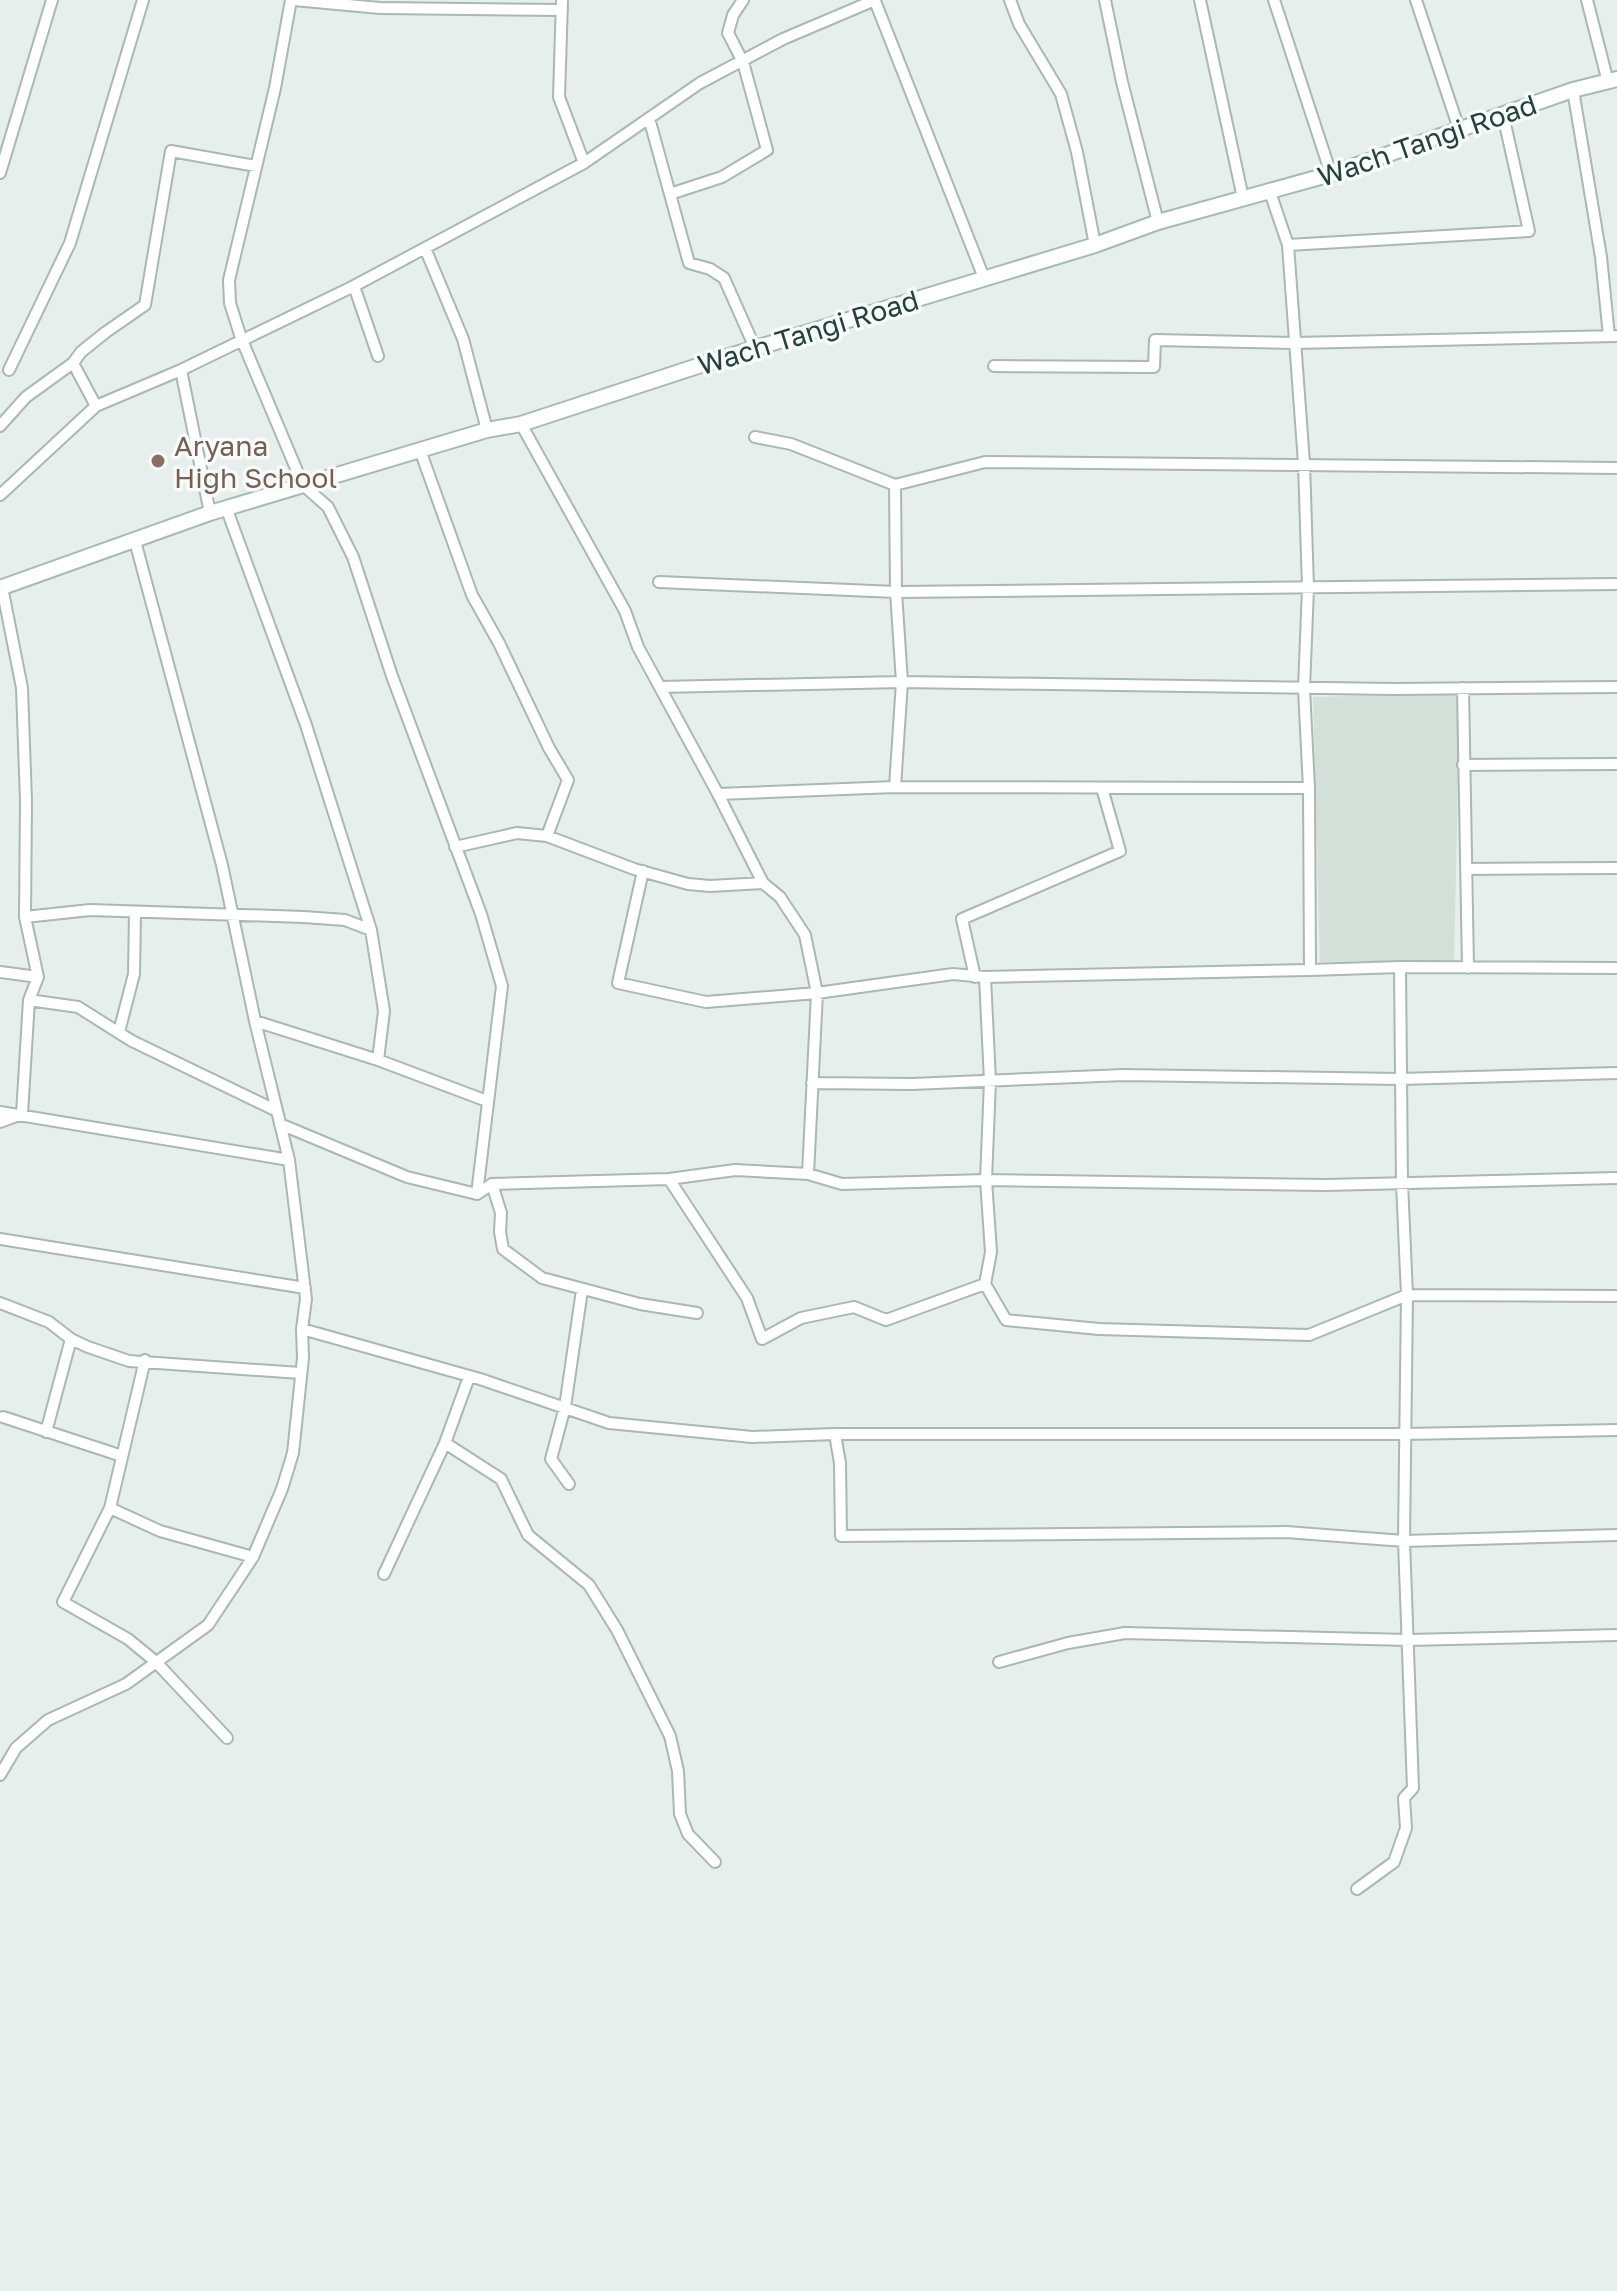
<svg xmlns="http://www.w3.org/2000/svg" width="1617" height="2291" viewBox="0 0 1617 2291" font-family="'Golos Text',sans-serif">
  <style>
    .built { fill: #d4dfda }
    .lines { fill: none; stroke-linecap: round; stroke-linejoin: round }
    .minor-casing { stroke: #a8b8b2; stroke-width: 14 }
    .secondary-casing { stroke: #a4bbb3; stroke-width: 18 }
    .minor { stroke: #fff; stroke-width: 10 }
    .secondary { stroke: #fff; stroke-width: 14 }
    .education-dot { fill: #8d6e63; stroke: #f7fbf9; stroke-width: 3 }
    .labels { text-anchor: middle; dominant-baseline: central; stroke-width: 7; stroke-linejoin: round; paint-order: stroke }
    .street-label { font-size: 28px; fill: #24423a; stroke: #f7fbf9 }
    .education-label { font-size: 28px; fill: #785e54; stroke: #f7fbf9; text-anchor: start }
  </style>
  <rect width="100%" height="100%" fill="#e6efeb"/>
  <path class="built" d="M1460,693L1454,960L1320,962L1313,697Z"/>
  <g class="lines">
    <g class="minor-casing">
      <path id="minor" d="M291,0L275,88L229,280L230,303L241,338L303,485L328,507L353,557L392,676L481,914L502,986L477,1194
        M294,0L380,8L562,10
        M562,0L559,97L584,163
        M1010,0L1019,24L1061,94L1077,152L1095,245
        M1105,0L1122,82L1158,222
        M1200,0L1243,198
        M1274,0L1331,174
        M1416,0L1459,129
        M1587,0L1608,82
        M875,1L984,278
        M1573,90L1601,257L1609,336
        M649,118L689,263L710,269L724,278L755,348
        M0,173L52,0
        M1270,192L1288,245L1304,463L1308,588L1304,689L1309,788L1310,970L1400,967L1617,968
        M670,194L722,177L767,150L743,62L728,33L733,15L743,0
        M1288,245L1529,231L1503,115
        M425,248L463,339L487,430
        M354,286L378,356
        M73,363L96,406
        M994,366L1154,367L1155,340L1294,343L1617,336
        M9,370L70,243L143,0
        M181,370L210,513
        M521,424L625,611L638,647L718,794L763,883L780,897L805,935L817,993L808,1174
        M0,426L26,397L73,363L81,352L106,332L145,305L171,151L256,166
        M755,437L791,444L895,485L985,462L1617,468
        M420,450L472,595L499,643L549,748L568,780L547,836
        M895,485L896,592L902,682L895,787
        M0,495L96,406L181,370L354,286L584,163L700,83L783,39L875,0
        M227,510L306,725L371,930L384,1011L378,1060
        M659,582L896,592L1617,584
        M660,687L902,682L1395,689L1617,687
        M1463,688L1468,968
        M1463,765L1617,764
        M718,794L895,787L1309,788
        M455,847L517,833L547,836L634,869L688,884L710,886L763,883
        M1466,869L1617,868
        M643,871L618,983L706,1002L817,993L953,974L985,977L1310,970
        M25,917L90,910L304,917L345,920L371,930
        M0,972L38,977
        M975,977L962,919L1120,851L1102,788
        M985,977L990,1081L986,1180L991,1252L985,1284L1006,1320L1099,1329L1309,1335L1407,1295L1617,1296
        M29,1000L78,1007L132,1041L277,1111
        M255,1021L378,1060L487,1101
        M119,1032L134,974L135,913
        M812,1083L912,1084L1124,1075L1400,1079L1617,1073
        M0,1112L289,1160
        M0,1122L22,1114L29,1000L38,977L25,917L26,801L22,688L2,587
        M280,1124L407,1177L477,1194L492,1184L669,1179L735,1170L808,1174L842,1184L986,1180L1325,1185L1617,1178
        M669,1179L747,1298L762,1339L801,1318L854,1307L886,1320L985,1284
        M492,1184L501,1213L500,1232L503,1249L542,1278L640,1304L697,1313
        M0,1239L305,1288
        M0,1303L49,1322L71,1339L88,1347L129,1361L300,1373
        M302,1329L480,1379L609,1423L752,1437L835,1434H1404L1617,1430
        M145,1360L110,1508L63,1602L128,1639L156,1662L227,1738
        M3,1417L122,1456
        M46,1432L71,1339
        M835,1434L840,1463L841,1536L1286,1532L1404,1541L1617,1535
        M445,1443L501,1479L528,1535L589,1585L617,1630L670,1736L678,1771L680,1814L688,1834L715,1862
        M569,1484L551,1459L565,1407L582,1290
        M110,1508L160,1531L253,1557
        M384,1574L445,1443L469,1377
        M999,1662L1068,1643L1125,1633L1408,1640L1617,1635
        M0,1775L16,1748L48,1720L126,1684L208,1625L253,1557L282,1489L293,1453L303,1358L302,1329L306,1299L289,1160L255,1021L222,865L135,541
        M1357,1889L1394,1862L1406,1828L1404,1798L1413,1788L1404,1541L1407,1295L1402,1183L1400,967"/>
    </g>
    <g class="secondary-casing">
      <path id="secondary" d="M0,588L210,513L487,430L521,424L713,361L1095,245L1158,222L1331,174L1573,90L1617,79"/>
    </g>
    <use href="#minor" class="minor"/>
    <use href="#secondary" class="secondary"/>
  </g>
  <circle class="education-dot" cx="158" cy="461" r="8"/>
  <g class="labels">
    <g class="street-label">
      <text transform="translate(1427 140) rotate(-19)">Wach Tangi Road</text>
      <text transform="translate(808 332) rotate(-17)">Wach Tangi Road</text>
    </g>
    <g class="education-label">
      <text x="174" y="445">Aryana<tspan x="174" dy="32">High School</tspan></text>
    </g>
  </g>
</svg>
